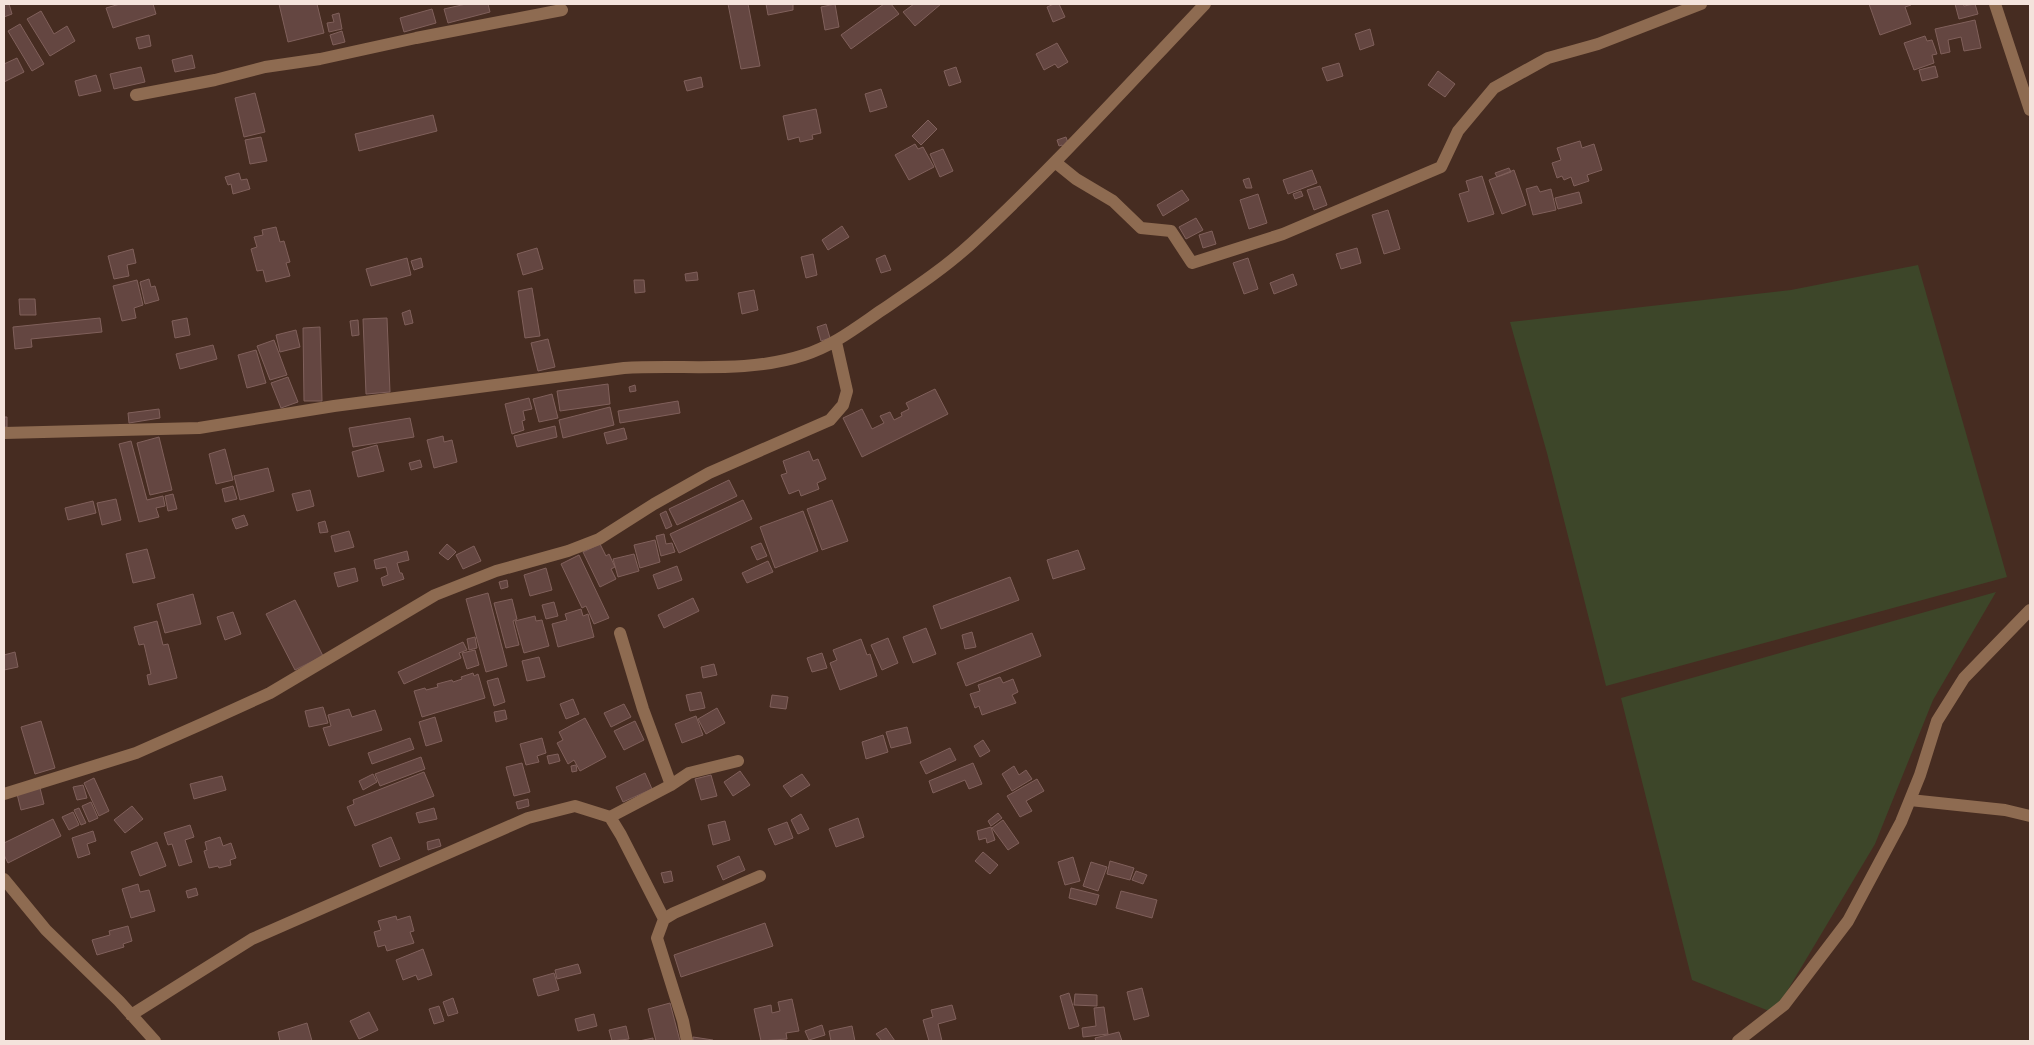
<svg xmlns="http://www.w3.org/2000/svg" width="2034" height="1045" viewBox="0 0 2034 1045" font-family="'Nunito Sans',sans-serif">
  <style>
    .green { fill: #3d4629 }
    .building { fill: #644641; stroke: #80605b }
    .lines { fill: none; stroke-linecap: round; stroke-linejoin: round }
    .minor { stroke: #8e6b51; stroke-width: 12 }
  </style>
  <rect width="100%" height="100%" fill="#462c21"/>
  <path class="green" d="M1918,265L2007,577L1606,686L1547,453L1510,322L1791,290Z
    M1996,592L1933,700L1875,844L1774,1013L1692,980L1621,698Z"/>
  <path class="building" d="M4,4H9L12,14L4,17Z
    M120,4H153L156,14L113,28L106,8Z
    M279,4H317L324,33L288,42Z
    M466,4H488L490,12L448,23L444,9Z
    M728,4H748L760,66L741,69Z
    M766,4H793V10L768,15Z
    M835,4L839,27L825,30L821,7Z
    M884,4H891L899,14L851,49L841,35Z
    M914,4H941L915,26L903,12Z
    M1054,4H1059L1065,17L1053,22L1047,7Z
    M1869,4H1910L1911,5L1905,7L1911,24L1880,35Z
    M1955,4H1963L1964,6L1975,4L1978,14L1959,19Z
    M432,9L436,23L404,32L400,18Z
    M41,11L54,34L67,26L75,41L50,56L27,19Z
    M339,13L342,29L329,32L327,23L334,22L332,15Z
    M1975,20L1981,48L1964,51L1961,37L1948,40L1950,52L1941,54L1935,29Z
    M20,24L44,64L32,71L8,31Z
    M1370,29L1374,45L1360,50L1355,34Z
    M342,31L345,42L333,45L330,35Z
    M149,35L151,46L139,49L136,38Z
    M1925,36L1927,41L1932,40L1937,54L1932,55L1934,63L1914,70L1904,43Z
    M1057,43L1068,62L1058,68L1055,64L1044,70L1036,54Z
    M192,55L195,68L175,72L172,60Z
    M17,58L24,72L4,82V64Z
    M1339,63L1343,76L1327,81L1322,68Z
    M1935,66L1938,77L1922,81L1919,70Z
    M141,67L145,82L114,89L110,74Z
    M956,67L961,82L949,86L944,71Z
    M1438,71L1455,84L1445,97L1428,85Z
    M96,75L101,91L79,96L75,81Z
    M701,77L703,87L687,91L684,81Z
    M881,89L887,107L870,112L865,94Z
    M255,93L265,132L244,137L235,98Z
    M816,109L821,133L812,135L813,139L800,142L799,137L788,140L783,116Z
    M433,115L437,131L359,151L355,134Z
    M928,120L937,129L921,145L912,136Z
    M261,137L267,161L250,164L245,140Z
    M1066,137L1068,143L1063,149L1062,145L1059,146L1057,140Z
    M1580,141L1582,148L1594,144L1602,170L1587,175L1589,181L1574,186L1571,177L1564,180L1562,176L1557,178L1552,163L1561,160L1557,148Z
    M915,144L918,149L923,147L934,167L909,180L895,155Z
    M943,149L953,171L940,177L930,154Z
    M1509,168L1511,172L1497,177L1495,173Z
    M1312,170L1317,183L1288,194L1283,180Z
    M1514,170L1526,205L1502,214L1489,180Z
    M239,173L241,180L247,179L250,189L233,194L231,184L228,185L225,177Z
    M1482,176L1494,214L1468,222L1459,194L1469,191L1466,181Z
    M1249,178L1252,188H1246L1243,180Z
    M1320,186L1327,205L1314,210L1307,190Z
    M1537,186L1540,192L1551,189L1556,210L1533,215L1526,189Z
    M1182,190L1189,200L1163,216L1157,205Z
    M1301,191L1303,196L1295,199L1293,194Z
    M1579,192L1582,203L1558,209L1555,198Z
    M1258,194L1267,223L1249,229L1240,200Z
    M1388,210L1400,249L1384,254L1372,215Z
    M1196,218L1203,230L1186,239L1179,227Z
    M842,226L849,237L828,250L822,240Z
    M276,227L280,242L284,241L290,262L286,263L290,276L266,282L263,270L257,271L251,249L257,247L254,237L263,235L262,230Z
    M1212,231L1216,244L1203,248L1199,235Z
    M537,248L543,269L523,275L517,254Z
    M1357,248L1361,263L1341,269L1336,254Z
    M133,249L136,263L127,265L129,276L114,279L108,256Z
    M813,254L817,275L806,278L801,257Z
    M885,255L891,270L881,273L876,259Z
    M407,258L411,275L371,286L366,269Z
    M421,258L423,267L414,270L411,261Z
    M1248,258L1258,289L1244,294L1233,263Z
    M697,272L698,280L686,281L685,274Z
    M1293,274L1297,285L1274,294L1270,283Z
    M149,279L151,287L155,286L159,300L145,304L140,282Z
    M137,280L143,305L134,308L136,318L122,321L113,286Z
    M634,280H644L645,292L635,293Z
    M532,288L540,336L525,338L518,291Z
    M754,290L758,310L742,314L738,293Z
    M19,299H35L36,315H20Z
    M410,310L413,323L405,325L402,313Z
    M100,318L102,332L31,339L32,347L15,349L13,327Z
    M187,318L190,335L175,338L172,321Z
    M387,318L390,392L366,394L363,319Z
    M358,320L359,335L352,336L350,321Z
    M826,324L830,338L821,341L817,327Z
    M320,327L322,401H304L303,328Z
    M296,330L300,347L280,352L276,335Z
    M548,339L555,367L538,371L531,343Z
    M274,340L287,375L270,380L257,346Z
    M213,345L217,359L180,369L176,354Z
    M256,350L266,383L247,388L238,355Z
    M288,377L298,402L281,408L271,383Z
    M608,384L610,404L560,411L557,391Z
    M635,385L636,391L630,392L629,387Z
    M935,389L948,414L862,457L843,418L862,409L872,429L884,423L880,416L890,412L894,420L902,416L901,413L909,409L906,403Z
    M552,394L558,418L539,422L533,399Z
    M529,398L532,409L523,411L525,420L522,421L524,430L512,434L505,404Z
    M678,401L680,413L620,423L618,411Z
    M610,407L614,425L563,438L559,420Z
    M159,409L160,418L129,423L128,413Z
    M4,417H7V427H4Z
    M410,418L414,437L353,447L349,428Z
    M555,426L557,437L517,447L514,436Z
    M624,428L627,439L607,444L604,433Z
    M443,436L444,442L452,440L457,462L434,468L427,440Z
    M159,437L172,490L150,495L137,443Z
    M131,441L147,500L163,496L165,506L156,508L159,517L139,522L119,444Z
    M377,445L384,471L358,477L352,452Z
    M225,449L233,480L216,484L209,454Z
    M809,451L813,461L818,459L826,479L817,483L819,489L801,496L799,490L789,494L781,475L787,473L783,461Z
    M420,460L422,467L411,470L409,463Z
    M268,468L274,491L240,500L234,476Z
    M729,480L737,496L677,525L669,509Z
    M233,486L237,499L225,502L222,489Z
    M310,490L314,506L297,511L292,494Z
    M173,494L177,509L168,511L165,496Z
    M116,499L121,520L102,525L97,503Z
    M743,500L752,519L679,553L670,534Z
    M832,500L848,541L822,550L807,509Z
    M93,501L96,513L68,520L65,508Z
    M666,511L672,526L666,529L660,514Z
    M803,511L818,551L775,568L760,527Z
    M244,515L248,525L236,529L232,519Z
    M325,521L328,532L320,533L318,523Z
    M349,531L354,547L335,552L331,536Z
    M664,534L666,544L672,543L675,552L661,556L656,536Z
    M655,540L660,562L640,568L634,545Z
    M761,543L767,556L757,560L751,547Z
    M447,544L456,552L448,560L439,553Z
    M600,544L606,556L609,554L615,567L611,569L616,579L600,587L583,552Z
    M474,546L481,561L463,569L456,555Z
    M147,549L155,578L133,583L126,554Z
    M1078,550L1085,569L1053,579L1047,560Z
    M407,551L409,560L397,563L400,573H402L404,579L383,586L381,578L388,575L386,567L376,569L374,560Z
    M634,554L639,571L618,577L613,559Z
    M579,555L609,618L594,624L586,606L582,608L561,564Z
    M768,561L773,572L747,583L742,573Z
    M677,566L682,580L658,589L653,575Z
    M355,568L358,581L338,587L334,573Z
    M546,568L552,590L530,596L524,575Z
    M1010,577L1019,600L941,629L933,606Z
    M507,580L508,587L501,589L499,582Z
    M488,593L507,666L486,672L466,599Z
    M193,594L201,624L165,633L157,604Z
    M693,598L699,611L664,628L658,615Z
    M512,599L517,619L513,621L519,645L506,648L494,603Z
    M295,600L323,656L295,670L266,614Z
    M554,602L558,616L546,619L542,605Z
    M581,609L583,616L588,614L594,637L558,647L552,624L567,620L565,614Z
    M233,612L241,634L225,640L217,617Z
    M535,616L536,621L542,620L549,646L524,653L515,621Z
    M157,621L163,645L168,644L177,678L149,685L147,675L151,674L144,644L139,645L134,627Z
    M926,628L936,654L913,663L903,637Z
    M972,632L976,647L965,649L962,635Z
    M1032,633L1041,656L966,686L957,663Z
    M475,637L477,648L469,650L467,639Z
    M888,638L898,663L882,670L871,645Z
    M861,639L867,655L870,654L877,676L840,690L830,663L837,660L833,650Z
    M463,642L467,650L459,653L461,658L404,684L398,672Z
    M475,650L479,665L467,669L462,653Z
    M15,652L18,667L4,670V655Z
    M822,653L827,668L812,672L807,658Z
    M539,657L545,677L527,681L522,661Z
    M714,664L717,675L703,678L701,667Z
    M473,673L474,676L478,674L485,698L422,717L414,691L425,688L426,690L438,687L437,684L452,680L453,682L462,679L461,677Z
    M1000,677L1003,683L1013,679L1018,692L1012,695L1016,703L982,715L979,706L975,708L970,694L980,691L978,685Z
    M498,678L505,702L494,706L487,681Z
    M701,692L705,708L690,711L686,695Z
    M772,695L788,697L786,709L770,707Z
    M573,699L579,714L566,719L560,704Z
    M624,704L631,717L611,727L604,713Z
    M323,707L328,723L309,727L305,711Z
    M717,708L725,723L706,734L698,719Z
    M349,709L352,717L375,710L382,730L329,746L323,728L331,726L328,715Z
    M505,710L507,719L496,722L494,712Z
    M696,716L703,735L682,743L675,724Z
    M435,717L442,741L426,746L419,722Z
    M585,718L606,757L580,771L574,760L568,764L557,743L563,740L559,732Z
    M41,721L55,768L35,774L21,727Z
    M635,721L644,740L624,750L614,731Z
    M907,727L911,743L891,748L886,732Z
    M883,735L888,752L866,759L862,742Z
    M410,738L414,749L372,764L368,753Z
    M542,738L546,753L537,756L539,762L526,765L520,744Z
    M983,740L990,751L980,757L974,746Z
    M950,748L956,760L926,774L920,762Z
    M558,754L560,761L549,764L547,756Z
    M421,757L425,769L380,786L375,774Z
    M522,763L530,792L514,796L506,767Z
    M973,763L982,784L969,789L965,780L933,793L929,781Z
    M576,765L577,771L572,772L571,766Z
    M1014,766L1019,775L1026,770L1032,779L1012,791L1002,774Z
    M740,771L750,785L733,796L724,782Z
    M424,772L434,796L355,826L347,807L354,804L353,800Z
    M645,773L652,789L623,802L616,787Z
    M373,774L377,782L363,790L359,781Z
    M802,774L810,785L791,797L783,786Z
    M711,775L717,796L701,800L695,779Z
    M222,776L226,790L194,799L190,784Z
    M94,778L109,811L99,816L84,783Z
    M1037,779L1044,791L1026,801L1032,811L1020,817L1007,796Z
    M83,785L87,798L77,800L73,787Z
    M40,788L44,804L21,810L17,794Z
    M528,799L529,806L518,809L516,802Z
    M91,802L98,818L89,822L82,806Z
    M132,806L143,819L125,833L114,820Z
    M79,808L86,823L81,825L74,810Z
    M434,808L437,819L419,823L416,813Z
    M73,812L79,825L69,830L62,817Z
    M998,813L1002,818L991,826L988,821Z
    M801,814L809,829L798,834L791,820Z
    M858,818L864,837L836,847L829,829Z
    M53,819L61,836L8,863L4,855V843Z
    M1003,820L1019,843L1008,850L992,828Z
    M725,821L730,840L713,845L708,825Z
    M787,822L793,838L775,845L768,829Z
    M190,825L194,837L185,840L192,862L179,866L172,844L168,845L164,833Z
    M991,827L995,840L987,843L986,838L979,840L977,831Z
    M93,831L96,841L87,844L90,854L78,858L72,838Z
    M220,837L223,846L231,843L236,858L230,860L231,865L219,868L218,866L209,868L204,851L207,850L205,842Z
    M391,837L400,859L380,867L372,845Z
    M439,839L441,846L428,850L427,842Z
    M157,842L166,866L140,876L131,852Z
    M983,852L998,865L990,874L975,861Z
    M739,856L745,870L723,880L717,866Z
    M1073,857L1080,881L1065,885L1058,862Z
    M1110,861L1134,868L1130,880L1107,874Z
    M1091,862L1107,867L1098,891L1083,886Z
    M671,871L673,881L664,883L661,873Z
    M1136,871L1147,875L1143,884L1132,880Z
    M138,884L140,892L149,890L155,911L131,918L122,889Z
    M196,888L198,895L188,898L186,891Z
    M1071,888L1099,895L1096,905L1069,898Z
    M1121,891L1157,900L1152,918L1116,908Z
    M396,916L397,920L410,916L414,931L410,932L414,943L387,951L385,945L378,947L374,932L381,930L378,921Z
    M765,923L773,946L681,977L674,955Z
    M128,926L132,941L123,944L124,947L97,955L92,940L110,935L109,931Z
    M423,949L432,975L418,980L416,975L403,980L396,960Z
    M578,964L581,973L557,979L555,970Z
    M554,973L559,990L538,996L533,979Z
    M1142,988L1149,1016L1134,1020L1127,992Z
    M1069,993L1079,1026L1069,1029L1060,996Z
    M1075,994L1097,995V1006L1074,1005Z
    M453,998L458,1013L448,1016L443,1002Z
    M792,999L799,1031L786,1033L787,1039L761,1041L754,1009L771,1005L772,1013L780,1011L778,1002Z
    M670,1003L680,1041H656L648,1009Z
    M952,1005L956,1019L938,1024L942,1041H929L923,1020L933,1017L931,1010Z
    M439,1006L444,1021L434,1024L429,1009Z
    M1104,1007L1108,1034L1083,1037L1082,1028L1096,1026L1094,1008Z
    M369,1012L378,1030L359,1039L350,1021Z
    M594,1014L597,1026L578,1031L575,1019Z
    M307,1023L312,1041H280L278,1032Z
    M822,1025L825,1035L809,1040L805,1031Z
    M626,1026L629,1039L612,1041L609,1030Z
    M852,1026L855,1041H831L829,1031Z
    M886,1028L895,1041H882L876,1034Z
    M1119,1032L1122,1041H1096L1095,1038Z
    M693,1037L713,1040V1041H693Z
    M653,1038V1041H639Z"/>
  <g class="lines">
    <path class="minor" d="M1995,4L2030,110
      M136,95L215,80L265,67L320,59L416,38L562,10
      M1055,162L1076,179L1113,201L1141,228L1171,231L1192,263L1283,234L1441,167L1458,131L1494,88L1548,58L1598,44L1701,4
      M4,433L199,428L334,406L624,368C684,364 746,374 804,355C833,346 857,327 882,310C913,289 945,268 973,242C1054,167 1129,84 1205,4
      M620,633L643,709L671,785
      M4,794L136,753L204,723L270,693L435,595L496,571L568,551L599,539L654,504L709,473L830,420L843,405L847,391L836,342
      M1910,800L2005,810L2030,816
      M610,817L671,785L689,773L738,761
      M4,879L46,930L119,1001L155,1041
      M131,1015L252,939L528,818L575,806L610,817L621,835L664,919
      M687,1041L683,1021L657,938L664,919L674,913L760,876
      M1738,1041L1784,1005L1848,921L1901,822L1920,775L1937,721L1964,678L2030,610"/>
  </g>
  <rect width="2034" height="1045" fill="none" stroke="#f4e3dc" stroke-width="10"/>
</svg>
